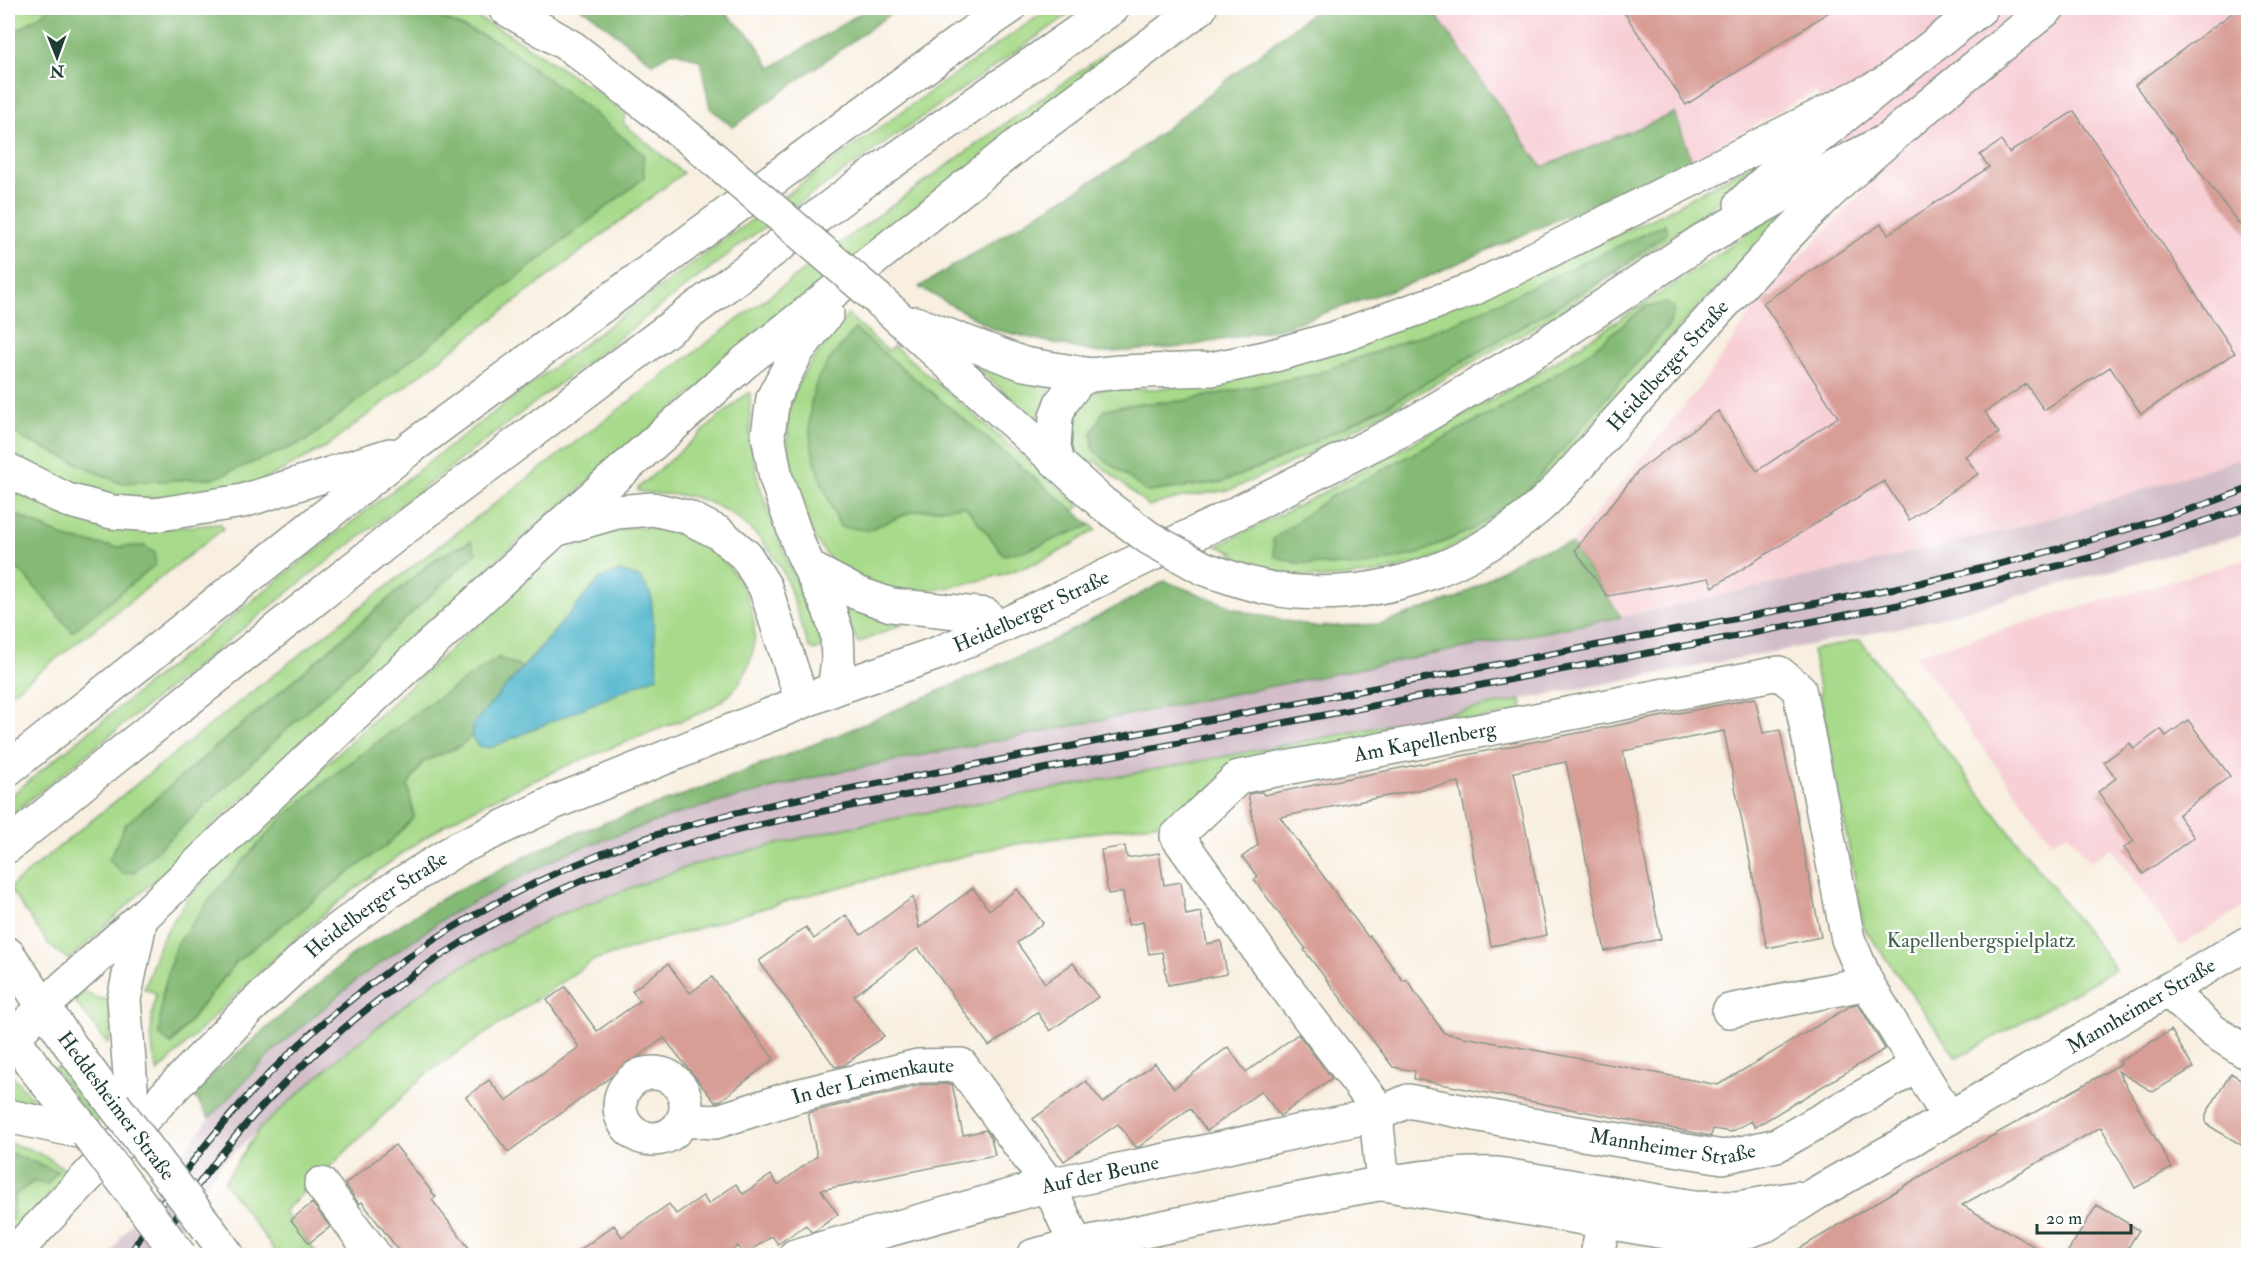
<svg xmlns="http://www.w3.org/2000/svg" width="2256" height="1263" viewBox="0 0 2256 1263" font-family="'IM FELL Double Pica',serif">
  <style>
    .built { fill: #f7cfd5 }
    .industrial { fill: #d2bdc8 }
    .green { fill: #a7da8a; stroke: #638c5f; stroke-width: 1.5; fill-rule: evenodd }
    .forest { fill: #85ba76; stroke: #527c55; stroke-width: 1.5 }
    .water { fill: #4cb4ca; stroke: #36787f; stroke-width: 1.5 }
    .building { fill: #d89e96 }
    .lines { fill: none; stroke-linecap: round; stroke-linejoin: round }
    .minor-casing { stroke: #8c968a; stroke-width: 36 }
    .major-casing { stroke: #8c968a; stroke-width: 36 }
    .highway-casing { stroke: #8c968a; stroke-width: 36 }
    .minor { stroke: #fff; stroke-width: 33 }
    .major { stroke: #fff; stroke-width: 33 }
    .highway { stroke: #fff; stroke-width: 33 }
    .rail-casing { stroke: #1f3d34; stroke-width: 7 }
    .rail { stroke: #fff; stroke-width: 4.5; stroke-dasharray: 14; stroke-linecap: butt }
    .minor-bridge-casing { stroke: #8c968a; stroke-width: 36; stroke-linecap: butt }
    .major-bridge-casing { stroke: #8c968a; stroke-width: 36; stroke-linecap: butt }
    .highway-bridge-casing { stroke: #8c968a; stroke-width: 36; stroke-linecap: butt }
    .minor-bridge { stroke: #fff; stroke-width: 33 }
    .major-bridge { stroke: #fff; stroke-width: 33 }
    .highway-bridge { stroke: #fff; stroke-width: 33 }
    .labels { text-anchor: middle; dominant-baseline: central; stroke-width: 4.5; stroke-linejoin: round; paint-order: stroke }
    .street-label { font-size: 21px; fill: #1f3d34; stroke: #fff }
    .park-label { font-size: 21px; fill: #41644a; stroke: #fff }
  </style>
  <rect width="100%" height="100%" fill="#fff"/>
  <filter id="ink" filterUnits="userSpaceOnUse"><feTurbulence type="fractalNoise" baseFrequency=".0167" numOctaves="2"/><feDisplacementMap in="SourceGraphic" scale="12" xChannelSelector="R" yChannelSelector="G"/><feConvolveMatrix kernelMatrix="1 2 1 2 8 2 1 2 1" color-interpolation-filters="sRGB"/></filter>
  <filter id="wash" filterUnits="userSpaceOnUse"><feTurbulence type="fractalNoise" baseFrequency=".008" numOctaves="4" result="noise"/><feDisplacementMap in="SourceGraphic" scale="24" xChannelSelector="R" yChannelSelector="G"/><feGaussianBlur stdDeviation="1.35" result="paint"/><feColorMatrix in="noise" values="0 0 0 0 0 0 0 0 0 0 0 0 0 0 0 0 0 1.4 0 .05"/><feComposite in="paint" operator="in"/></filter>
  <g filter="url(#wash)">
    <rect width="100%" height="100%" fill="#f8efe0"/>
    <path class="built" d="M1431,8H2248V456L2053,518L1865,564L1621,617L1571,544L1705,380L1767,291L1869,185L1815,91L1692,161L1674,113L1542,167Z
      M2248,559V904L2180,946L2111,848L2090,862L2068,833L2052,842L1915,655Z"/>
    <path class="industrial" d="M2248,456V533L1904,627L835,830L692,865L553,917L438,979L341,1056L220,1165L160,1255L111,1256L120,1238L209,1118L271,1053L358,979L449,915L567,853L686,811L828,774L1621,617L1865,564L2053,518Z"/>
    <path class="green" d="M8,8H51L8,37Z
      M417,8H458L507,33L597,92L626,115L623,123L683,173L327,446L266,479L202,496L141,499L90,490L38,470L8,450V425L22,438L498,42Z
      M1050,8H1078L752,236L315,571L8,817V798C344,521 691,256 1050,8Z
      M1172,8H1179L738,354L500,557L69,960L50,946L9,888C215,718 425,555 638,395C813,262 990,131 1172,8ZM472,541L125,825L434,560Z
      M1792,141L1794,145L1680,230L1556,314L1400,404L1293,462L1230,490L1182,497L1149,506L1094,460L1087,467L1068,452L1067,435L1074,414L1088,397L1100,389H1154L1205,383L1587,249L1666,212ZM1667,233L1608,276L1385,407L1273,462L1222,482L1147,492L1134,404L1182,401L1316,374L1452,324Z
      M1801,197L1765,239L1691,314L1528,496L1500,520L1427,561L1368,575L1321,578L1276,572L1228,558L1235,553L1217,546L1315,497L1530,378L1679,281ZM1645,307L1359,566L1297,563L1274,555L1329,498L1510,403L1584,356Z
      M848,315L888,351L894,346L1080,506L1074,511L855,329L868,530L914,511L965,506L1028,550L1091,525L1096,530C1084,536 1073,544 1061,551C1027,570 946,593 907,591C883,589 841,574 826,554C798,520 779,441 792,398C801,370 830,339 848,315Z
      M979,366L1002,375L1051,387L1038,418L1036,420L978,369Z
      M750,393V439L759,484L790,568L820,636L821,648L815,651L809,647C801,626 795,603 787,581C770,541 735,508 693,497C675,493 655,495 638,491V488L746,394Z
      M8,488L60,514L137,530L221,524L223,529L8,696V559L28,579L144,546L114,547L68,539L8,511Z
      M632,527C649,528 667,529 683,535C742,556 777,630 738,685C720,710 683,719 656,730C625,743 594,754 564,767C520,787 473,806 432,833C330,899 244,986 158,1072C149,1045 150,1021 156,993L144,989L161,940L188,898L233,850L533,573C566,548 591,535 632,527ZM498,658L460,746L423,762L408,785L414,817L387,845L343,877L237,961L172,1044L159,1034L321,785L420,710Z
      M845,604L858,612L903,624L858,643L841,606Z
      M1860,640L2116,969L1957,1058L1864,928L1812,650Z
      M1521,700L1523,711L1232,768L1172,821L1003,846L797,898L594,960L426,1074L284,1211L318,1255H278L224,1182L260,1128L341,1056L438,979L553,917L692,865L835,830Z
      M84,991L96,998L110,1000V1041L107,1043L74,1000Z
      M66,1062L106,1112L95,1124L54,1069Z
      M8,1070L33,1100V1104L8,1100Z
      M10,1144C34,1148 53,1159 71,1175L8,1235V1222L12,1218L15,1195L33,1182L57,1172L9,1153L8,1149Z"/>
    <path class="forest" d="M51,8H417L498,42L590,110L643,154L644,178L306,441L215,478L120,483L22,438L8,425V37Z
      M580,8H668L680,16L693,8H714L724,12L753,39L771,68L869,8H898L733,127L710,108L700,60L673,51L652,63L590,13Z
      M1318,8H1431L1542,167L1675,113L1692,161L1417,281L1278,329L1184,347L1098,353L996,330L919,287L1126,160Z
      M1665,224L1667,233L1608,276L1385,407L1273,462L1222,482L1147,492L1093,450L1092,433L1104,410L1134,404L1182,401L1316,374L1452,324Z
      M1667,303L1675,309L1669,325L1527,491L1473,529L1418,554L1359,566L1297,563L1274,556L1273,539L1329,498L1510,403L1584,356L1645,307Z
      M855,329L1074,511L1091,525L1028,550L1004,555L965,506L914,511L868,530L840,527C820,477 797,435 817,381C821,367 845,342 855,329Z
      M8,511L68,539L114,547L144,546L155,553V565L72,632L28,579L8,559Z
      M471,541L476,553L134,872L122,873L109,860L125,825L434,560Z
      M1571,544L1621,617L828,774L686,811L567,853L449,915L358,979L271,1053L209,1118L192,1092L356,952L446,896L565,837L686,794L843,733L1044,645L1165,581L1245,612L1315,627L1380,624L1459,597L1527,554Z
      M498,658L520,666L521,698L460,746L423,762L408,785L414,817L387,845L343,877L237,961L171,1044L159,1034L162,996L175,947L216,891L279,821L321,785L420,710Z
      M8,1152L57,1171L48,1184L33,1182L15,1195L12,1219L8,1222Z"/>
    <path class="water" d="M620,571L641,578L651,596L658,676L490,748L478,746L471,736L474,723L600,579Z"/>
    <g id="blocks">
      <path class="building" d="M1621,8H1835L1686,105Z
        M2239,8H2248V236L2135,85Z
        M2074,111L2235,353L2141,414L2110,367L2044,410L2026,384L1985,412L1999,433L1965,456L1978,474L1909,520L1884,481L1713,587L1709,578L1607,596L1575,550L1639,470L1718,411L1757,471L1838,417L1763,303L1881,224L1888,234L1989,167L1980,155L2001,141L2009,153Z
        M1755,698L1763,733L1780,730L1821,937L1767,948L1724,731L1623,751L1661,939L1605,951L1566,762L1514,772L1547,935L1491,946L1459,782L1280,817L1368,937L1370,936L1403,981L1406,979L1444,1033L1718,1085L1852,1005L1858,1004L1885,1049L1755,1127L1751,1121L1731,1132L1713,1129L1711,1136L1414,1079L1415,1071L1393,1067L1304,950L1306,949L1254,880L1258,877L1242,857L1258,845L1248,794L1262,792L1264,795Z
        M2188,720L2230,776L2178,815L2194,837L2143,874L2124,848L2134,841L2098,792L2116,778L2104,762L2130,743L2134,749L2161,729L2166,736Z
        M1125,846L1127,858L1159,853L1164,885L1181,882L1186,915L1201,912L1207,944L1221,941L1227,974L1168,985L1162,952L1149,954L1143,922L1128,925L1123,892L1108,894L1101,850Z
        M973,888L989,910L1017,889L1043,923L1017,943L1045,983L1073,963L1098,997L1050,1031L1037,1012L989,1046L918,948L854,996L884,1036L844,1065L835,1067L759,961L806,927L814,939L846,915L861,935L913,897L919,928Z
        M668,964L690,993L712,977L774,1059L721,1100L715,1102L664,1038L508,1152L466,1097L489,1080L506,1101L579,1047L547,1000L565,987L597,1031L640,1001L632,991Z
        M2171,1030L2193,1068L2153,1092L2118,1071L2172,1168L2135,1188L2101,1127L1962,1205L2051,1256H1787L1931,1170L2121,1064L2119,1062Z
        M1298,1034L1332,1078L1280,1116L1261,1091L1207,1131L1190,1108L1139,1147H1136L1118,1124L1064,1161L1033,1119L1086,1081L1103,1103L1155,1063L1174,1088L1228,1047L1246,1072Z
        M2231,1073L2248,1084V1149L2206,1124V1114Z
        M952,1084L963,1135L986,1130L991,1138L995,1155L821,1190L838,1214L815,1231L811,1232L806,1225L778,1244L772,1236L744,1255L738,1246L724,1256H572L614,1225L622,1237L669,1204L676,1214L703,1196L708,1204L736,1184L743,1194L771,1175L778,1185L817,1156L808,1113L921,1085Z
        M395,1145L436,1197L432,1200L475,1256H403L362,1202L359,1204L345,1184Z
        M312,1203L330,1227L309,1243L291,1220Z
        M2097,1205L2139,1230L2123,1256H2065Z"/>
    </g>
  </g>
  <g filter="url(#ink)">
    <use href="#blocks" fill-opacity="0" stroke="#8c968a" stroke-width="1.5"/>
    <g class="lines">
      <g class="minor-casing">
        <g id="minor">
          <path d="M1102,503L1058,463L1054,447L1056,417L1061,403L1079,380L1091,375L1119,372L1211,369L1265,358L1335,338L1473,289L1887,82L1981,8"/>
          <path id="s1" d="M1203,568C1233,579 1265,590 1297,592C1389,598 1471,566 1540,506C1568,481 1595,446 1620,418C1682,352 1740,283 1803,219C1880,141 1964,77 2048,8"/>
          <path d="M2167,990L2213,1031L2248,1053"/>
          <path d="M1729,1011L1867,983"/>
          <circle cx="653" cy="1106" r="33"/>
          <path id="s2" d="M683,1120L715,1122L797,1096L918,1066L961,1065L1049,1185L1076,1245"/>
          <path d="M321,1184L375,1256"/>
          <path id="s3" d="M1383,1184L1376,1115L1373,1102L1269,965L1177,836L1239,777L1779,673L1799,689L1848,939L1867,983L1949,1118"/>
          <path id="s4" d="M795,1256L1049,1185L1376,1115L1408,1101L1558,1130L1723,1157L1777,1145L1917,1066"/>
          <path d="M1597,1256L1609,1193"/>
        </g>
      </g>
      <g class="major-casing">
        <g id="major">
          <path d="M1741,204L1781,167L1887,82"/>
          <path d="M8,954L70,1045L114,1105"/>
          <path d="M8,1030L37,1071L87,1133"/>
          <path d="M8,1042L64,987L141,918L348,721L555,530L617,512L653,509L687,517L719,533L746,556L765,587L802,701"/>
          <path d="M131,1087L124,999L141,918"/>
          <path d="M8,1116L87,1133"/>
          <path id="s5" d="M1383,1184L1694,1237L1719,1238L1734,1236L1766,1225L1815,1194L1949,1118L2248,943"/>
          <path d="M208,1228L228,1256"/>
          <path id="s6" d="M11,1256L247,1011L319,944L388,892L457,849L553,803L834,689L941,652L1004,625L1223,520L1403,429L1543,346L1703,240L1795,188L1883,142"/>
          <path d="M1033,1256L1076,1245C1146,1230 1216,1216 1286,1202C1355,1188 1426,1172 1498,1174L1694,1207L1737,1208L1797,1198"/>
        </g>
      </g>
      <g class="highway-casing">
        <path id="highway" d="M505,8L573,48L694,142
          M879,300L1058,463
          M827,313L798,350L773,398L768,435L776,478L800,548L829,609L837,634L838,661L834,689
          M915,323L1024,364L1091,375
          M8,470L67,500L112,512L154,515L243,501L390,455
          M555,530L745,362L1035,131L1200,8
          M810,568L857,593L891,605L986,615
          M8,769L409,449L963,39L1009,8
          M8,846L97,772L402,530L866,180L1112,8"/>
      </g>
      <use href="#minor" class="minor"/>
      <use href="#major" class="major"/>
      <use href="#highway" class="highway"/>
      <g class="rail-casing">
        <path id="rail" d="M129,1256C243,1062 428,912 640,840C696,821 754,808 812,796L1911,585C2025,559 2138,530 2248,489
          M149,1256C185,1202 222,1148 267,1101C357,1006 467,928 588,878C661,848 737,829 814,813L1914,602L2097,556L2248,507"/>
      </g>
      <use href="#rail" class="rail"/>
      <g class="minor-bridge-casing">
        <path id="minor-bridge" d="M1102,503L1149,538L1203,568"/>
      </g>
      <g class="major-bridge-casing">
        <path id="major-bridge" d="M114,1105L208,1228
          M87,1133L180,1256"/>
      </g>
      <g class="highway-bridge-casing">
        <path id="highway-bridge" d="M694,142L879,300"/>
      </g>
      <use href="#minor-bridge" class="minor-bridge"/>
      <use href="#major-bridge" class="major-bridge"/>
      <use href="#highway-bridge" class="highway-bridge"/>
    </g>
  </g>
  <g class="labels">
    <g class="street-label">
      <text stroke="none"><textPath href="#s1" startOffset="552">Heidelberger Straße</textPath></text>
      <text stroke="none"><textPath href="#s6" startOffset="1228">Heidelberger Straße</textPath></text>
      <text stroke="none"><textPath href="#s3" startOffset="688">Am Kapellenberg</textPath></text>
      <text stroke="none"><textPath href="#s6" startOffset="508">Heidelberger Straße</textPath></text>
      <text stroke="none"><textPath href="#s5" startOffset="824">Mannheimer Straße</textPath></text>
      <text stroke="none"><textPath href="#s2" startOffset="196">In der Leimenkaute</textPath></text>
      <text transform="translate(116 1106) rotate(53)">Heddesheimer Straße</text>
      <text stroke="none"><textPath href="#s4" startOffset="902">Mannheimer Straße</textPath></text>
      <text stroke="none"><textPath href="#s4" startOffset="316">Auf der Beune</textPath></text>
    </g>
    <g class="park-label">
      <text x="1981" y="940">Kapellenbergspielplatz</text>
    </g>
  </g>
  <rect width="2256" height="1263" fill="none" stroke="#fff" stroke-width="30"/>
  <g transform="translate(57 57) rotate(179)" stroke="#ffffff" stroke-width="4.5" paint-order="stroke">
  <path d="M0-4.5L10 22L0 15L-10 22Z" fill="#1f3d34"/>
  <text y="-9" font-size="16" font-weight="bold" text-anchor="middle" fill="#1f3d34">N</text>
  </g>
  <path d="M2037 1224v9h94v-9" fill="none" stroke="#1f3d34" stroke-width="3"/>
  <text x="2046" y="1224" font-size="18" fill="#1f3d34" stroke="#ffffff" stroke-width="4.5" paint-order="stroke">20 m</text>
</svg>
